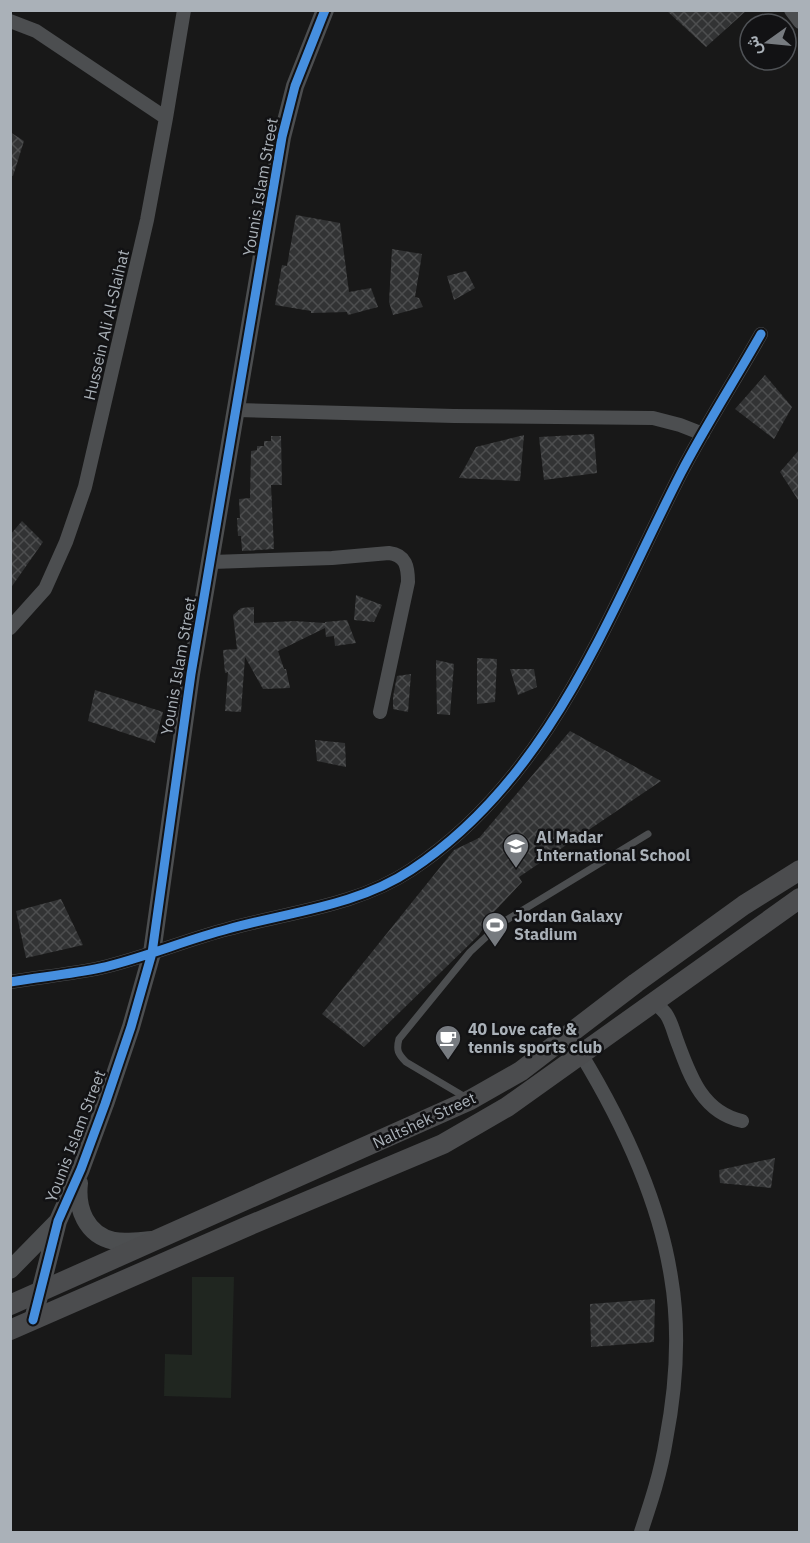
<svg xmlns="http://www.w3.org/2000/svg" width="810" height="1543" viewBox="0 0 810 1543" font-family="'IBM Plex Sans',Vazirmatn,sans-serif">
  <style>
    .pitch { fill: #202620 }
    .building { fill: url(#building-cross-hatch) }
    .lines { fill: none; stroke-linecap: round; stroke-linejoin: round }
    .service { stroke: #4c4e50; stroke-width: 7 }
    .minor { stroke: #4c4e50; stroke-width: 14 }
    .tertiary { stroke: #4c4e50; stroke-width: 18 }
    .secondary { stroke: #4b4c4e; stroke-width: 20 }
    .cycleway-casing { stroke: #121214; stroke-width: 13 }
    .cycleway { stroke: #468fdf; stroke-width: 9 }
    .labels { text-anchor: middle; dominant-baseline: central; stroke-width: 5; stroke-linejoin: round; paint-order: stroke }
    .street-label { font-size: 16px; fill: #aab1b8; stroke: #121214 }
    .poi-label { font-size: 16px; font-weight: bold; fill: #aab1b8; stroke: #121214; text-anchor: start }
  </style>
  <defs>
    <pattern id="building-cross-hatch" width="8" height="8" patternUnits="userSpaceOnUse" patternTransform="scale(1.5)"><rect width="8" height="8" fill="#323334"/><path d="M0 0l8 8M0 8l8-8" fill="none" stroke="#4d4e4f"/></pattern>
  </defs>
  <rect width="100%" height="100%" fill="#181818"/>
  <path class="pitch" d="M192,1277H234L231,1398L164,1396L165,1354L192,1355Z"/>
  <path class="building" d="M666,10H747L706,47Z
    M10,132L24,141L13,176L10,175Z
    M296,215L340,223L349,292L371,288L378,307L348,315L347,312L311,313V311L275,305L282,265L287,266Z
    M392,249L422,254L415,297L419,298L423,307L393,315L389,302Z
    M466,271L475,288L454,300L447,276Z
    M765,375L792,407L774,439L735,409Z
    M594,434L597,473L544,480L539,437Z
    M524,435L520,481L459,478L476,447Z
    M271,436H281L282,485H271L274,549L242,551L241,536H238L237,518H240L239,499L250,498L251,451L257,450V446H264V441H271Z
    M800,449V503L780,472Z
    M22,521L43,542L10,589V535Z
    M356,595L382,605L374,622L354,620Z
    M254,607V623L294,621L325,623V622L347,620L356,643L335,646L334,636L326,637L325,628L278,651L284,669H286L290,688L263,689L245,657L241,712L225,711L228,672L225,673L223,650L237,649L233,615L241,608Z
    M477,658L497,659L495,702L477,704Z
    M436,660L454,664L450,715L437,714Z
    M510,669H534L537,687L518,695Z
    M411,674L408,712L393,709V697L397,676Z
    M95,690L163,712L155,743L88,721Z
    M570,731L661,781L519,877L522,882L492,914L479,935L364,1047L322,1014L454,850L479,838Z
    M315,740L345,743L346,767L317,761Z
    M61,899L83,945L26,958L16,911Z
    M775,1158L771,1188L720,1183L719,1170Z
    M655,1299L654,1342L591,1347L590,1304Z"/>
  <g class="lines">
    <path class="service" d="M465,1097L406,1062C398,1054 396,1050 399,1039L470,952L500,924L648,834"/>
    <path class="minor" d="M791,10L800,22
      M10,21L36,31L166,118
      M237,410L454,416L653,418L680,425L703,434
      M212,562L332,558L389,553C406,555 408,567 408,582L380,712
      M10,628L45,589L66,542L85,487L147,220L166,118L184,10
      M10,982C40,977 71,974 100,968C144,958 185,940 228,929C289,912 357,906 411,870C551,778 608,615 681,473C706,425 735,380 761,334
      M653,1001C657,1005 663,1010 666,1014C671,1021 674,1033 677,1041C690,1076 702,1112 742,1121
      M581,1054C621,1120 659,1200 671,1277C680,1330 676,1388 666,1440C661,1472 651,1502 641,1532"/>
    <path class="tertiary" d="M79,1183C76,1208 86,1235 114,1241C126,1243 139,1241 152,1240
      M10,1270L57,1222
      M33,1320L58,1221L81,1169L105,1104L131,1027L152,953L191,674L282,137L295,86L325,10"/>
    <path class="secondary" d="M10,1305L470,1100L521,1071L636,983L744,905L800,870
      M10,1330L248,1226L443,1144L507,1107L800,898"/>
    <g class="cycleway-casing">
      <path id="cycleway" d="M10,982C40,977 71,974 100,968C144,958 185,940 228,929C289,912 357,906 411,870C551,778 608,615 681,473C706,425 735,380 761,334
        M33,1320L58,1221L81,1169L105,1104L131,1027L152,953L191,674L282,137L295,86L325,10"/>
    </g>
    <use href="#cycleway" class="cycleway"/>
  </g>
  <defs>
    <g id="school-pin" transform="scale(1.35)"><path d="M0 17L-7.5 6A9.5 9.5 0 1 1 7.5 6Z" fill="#777b80" stroke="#121214"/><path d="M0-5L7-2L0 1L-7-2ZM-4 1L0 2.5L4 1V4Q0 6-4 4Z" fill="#fff"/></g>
    <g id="stadium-pin" transform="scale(1.35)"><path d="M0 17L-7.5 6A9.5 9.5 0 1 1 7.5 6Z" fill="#777b80" stroke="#121214"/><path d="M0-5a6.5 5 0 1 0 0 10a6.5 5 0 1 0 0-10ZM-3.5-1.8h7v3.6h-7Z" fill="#fff"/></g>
    <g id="cafe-pin" transform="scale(1.35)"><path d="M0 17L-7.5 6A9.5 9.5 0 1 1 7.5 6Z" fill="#777b80" stroke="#121214"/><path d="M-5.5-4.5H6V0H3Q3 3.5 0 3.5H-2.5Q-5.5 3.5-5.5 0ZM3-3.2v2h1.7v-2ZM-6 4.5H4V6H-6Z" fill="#fff"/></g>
  </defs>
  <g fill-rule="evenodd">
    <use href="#school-pin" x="516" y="846"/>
    <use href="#stadium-pin" x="495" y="925"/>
    <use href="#cafe-pin" x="448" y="1038"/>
  </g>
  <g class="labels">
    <g class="street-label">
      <text transform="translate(260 187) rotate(-80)">Younis Islam Street</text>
      <text transform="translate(106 325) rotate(-77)">Hussein Ali Al-Slaihat</text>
      <text transform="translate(178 666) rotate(-80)">Younis Islam Street</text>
      <text transform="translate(424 1120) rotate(-25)">Naltshek Street</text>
      <text transform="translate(75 1136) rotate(-69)">Younis Islam Street</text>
    </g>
    <g class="poi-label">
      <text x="536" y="837">Al Madar<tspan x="536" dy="18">International School</tspan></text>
      <text x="514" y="916">Jordan Galaxy<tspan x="514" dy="18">Stadium</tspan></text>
      <text x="468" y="1029">40 Love cafe &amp;<tspan x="468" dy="18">tennis sports club</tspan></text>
    </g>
  </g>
  <rect width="810" height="1543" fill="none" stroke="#aab1b8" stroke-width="24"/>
  <g transform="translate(768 42) rotate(255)"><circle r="28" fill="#121214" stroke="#4f5256" stroke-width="1.5"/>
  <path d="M0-4.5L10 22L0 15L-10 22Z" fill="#777b80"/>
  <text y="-9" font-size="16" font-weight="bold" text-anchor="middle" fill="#aab1b8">ش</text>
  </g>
</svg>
